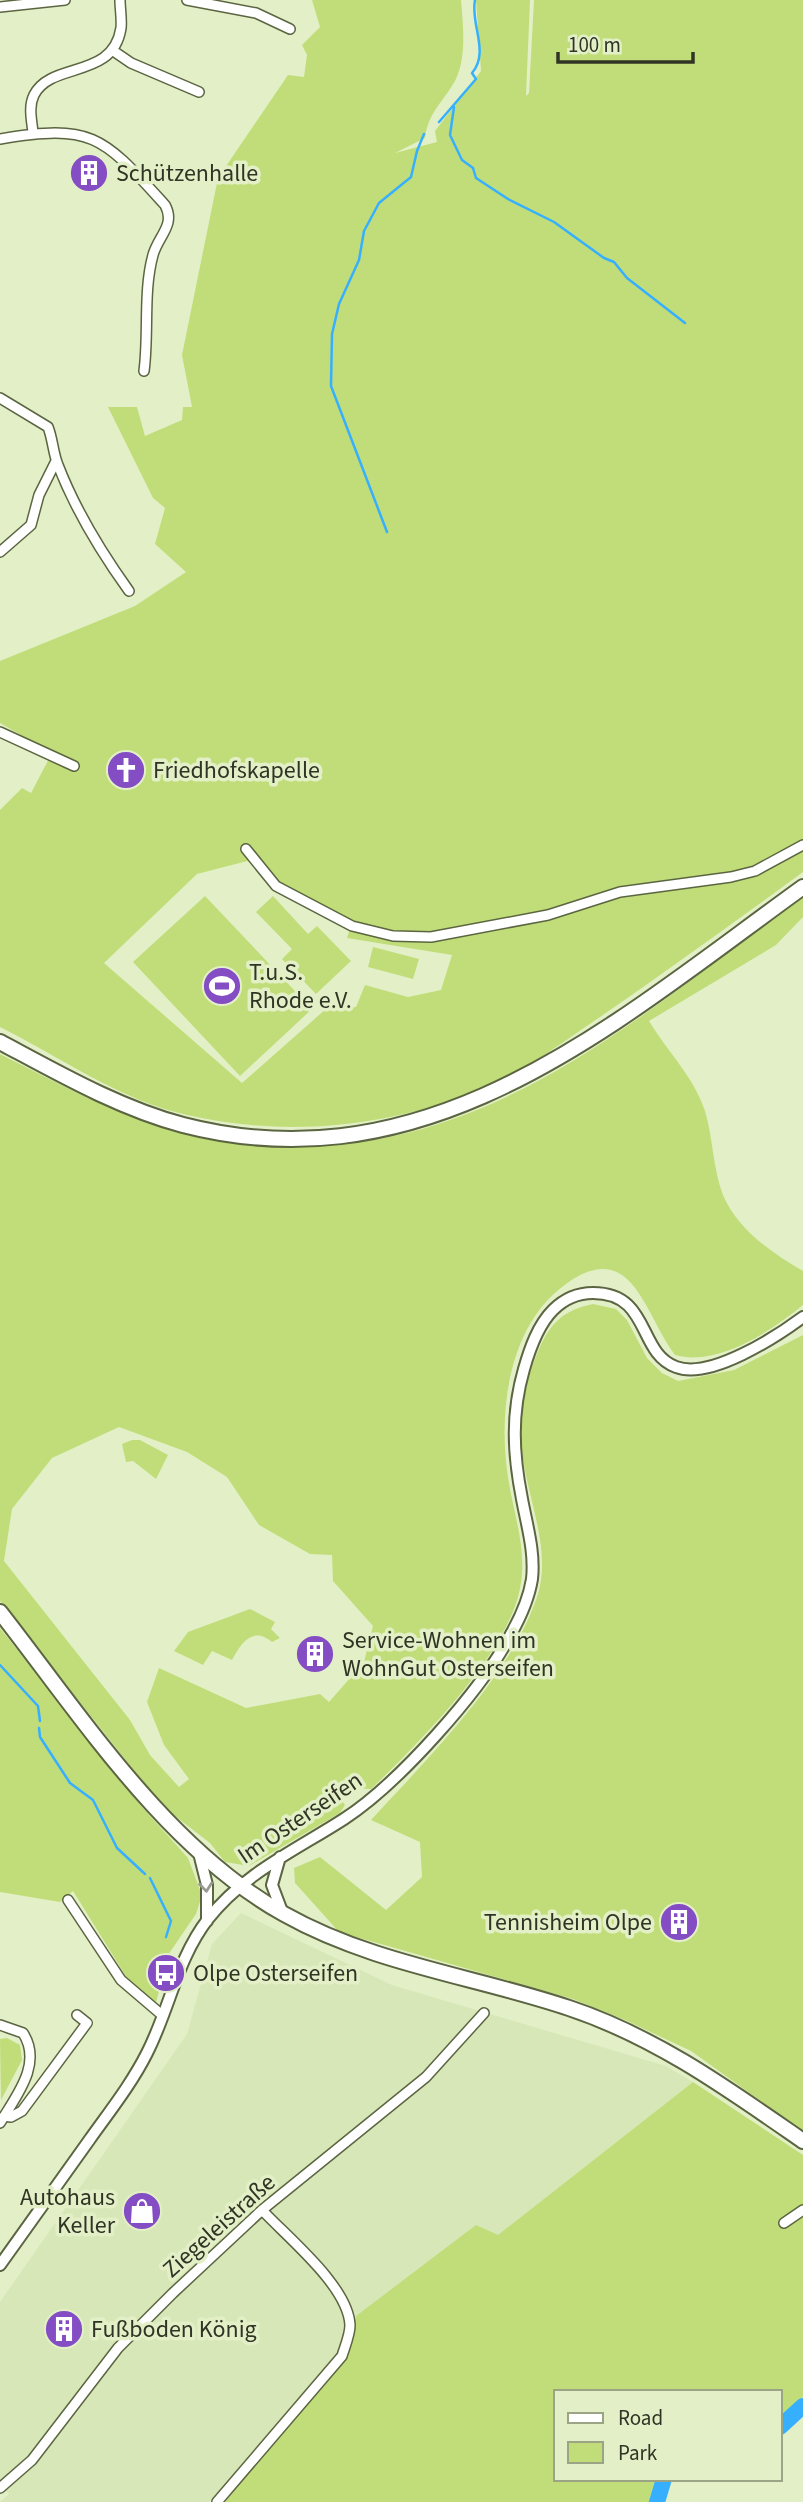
<svg xmlns="http://www.w3.org/2000/svg" width="803" height="2502" viewBox="0 0 803 2502" font-family="'Source Sans 3',sans-serif">
  <style>
    .built { fill: #d8e7b7 }
    .green { fill: #c1dd79; fill-rule: evenodd }
    .lines { fill: none; stroke-linecap: round; stroke-linejoin: round }
    .stream { stroke: #36b0fe; stroke-width: 2.5 }
    .river { stroke: #36b0fe; stroke-width: 16 }
    .minor-casing { stroke: #5b6542; stroke-width: 12 }
    .tertiary-casing { stroke: #5b6542; stroke-width: 14 }
    .primary-casing { stroke: #5b6542; stroke-width: 18 }
    .minor { stroke: #fff; stroke-width: 9 }
    .tertiary { stroke: #fff; stroke-width: 10 }
    .primary { stroke: #fff; stroke-width: 14 }
    .oneway { stroke: #989a92 }
    .labels { text-anchor: middle; dominant-baseline: central; stroke-width: 7; stroke-linejoin: round; paint-order: stroke }
    .poi-label { font-size: 24px; fill: #303425; stroke: #e3f0c7; text-anchor: start }
    .street-label { font-size: 24px; fill: #303425; stroke: #e3f0c7 }
  </style>
  <rect width="100%" height="100%" fill="#e3f0c7"/>
  <path class="built" d="M241,1913L392,1985L666,2066L693,2082L498,2236L356,2316L341,2355L209,2502H0L9,2494L0,2485V2302L187,2034L212,1944Z"/>
  <path class="green" d="M312,0H461C463,24 467,58 455,81C443,102 428,113 425,138L395,153L437,142L435,131L481,71L476,0H530L526,96L529,93L534,0H803V872C736,921 668,970 600,1017C559,1045 519,1075 473,1093C381,1128 283,1137 187,1115C120,1100 60,1057 0,1027V810L22,788L31,793L52,753L0,723V661L135,606L186,572L155,544L165,508L153,498L108,407H137L145,436L182,420L183,407H192L182,355L218,178L288,75L304,77L307,55L302,45L320,27ZM259,858L278,883L352,922L347,938L452,955L441,990L408,997L365,985L356,1007L327,1008L242,1083L104,963L197,874Z
    M205,896L312,1009L240,1076L133,962Z
    M273,896L308,934L317,926L351,961L316,994L282,959L292,949L256,912Z
    M803,896V917L776,945L649,1021C667,1051 694,1077 705,1111C713,1138 713,1169 723,1195C738,1230 772,1253 803,1271V1305C771,1331 718,1367 675,1355C644,1314 632,1236 566,1284C508,1325 498,1412 508,1477C514,1518 530,1555 518,1597C500,1661 419,1743 371,1789L344,1788L340,1798L345,1805L340,1813L249,1866L225,1862L210,1843L162,1806L0,1601V1054C59,1084 120,1117 185,1132C444,1194 610,1039 803,896ZM119,1427L187,1452L227,1477L259,1525L310,1554L332,1555L333,1581L373,1626L364,1662L329,1702L320,1694L246,1708L159,1668L147,1702L164,1745L189,1779L179,1787L150,1755L130,1720L4,1561L12,1509L52,1458Z
    M373,947L419,959L413,979L368,967Z
    M593,1304L616,1309L627,1320L647,1358L662,1373L678,1381L734,1370L803,1335V2131L691,2051L625,2020L573,1999L339,1932L295,1883L294,1868L320,1857L386,1910L422,1877L420,1842L371,1820C428,1758 512,1675 538,1594C551,1550 529,1502 523,1458C518,1422 524,1382 539,1349C551,1322 564,1310 593,1304Z
    M132,1440H140L168,1455L156,1479L133,1461L126,1462L122,1444Z
    M250,1609L275,1622L271,1629L280,1638L272,1642C252,1626 241,1643 232,1660L212,1651L203,1665L174,1651L188,1632Z
    M0,1628L142,1807L188,1858L202,1895L196,1914L168,1955L156,2003L127,1978L73,1891L60,1902L0,1892Z
    M7,2038L20,2045L22,2060L1,2100L0,2039Z
    M693,2082L803,2155V2397L780,2417V2392H556V2479H672L663,2502H225L345,2358L356,2316L476,2225L498,2235Z"/>
  <g class="lines">
    <path class="stream" d="M454,107L450,135L462,160L473,168L476,178L508,199L554,222L604,258L614,262L627,278L685,323
      M439,122L476,79L472,73C490,52 470,24 475,0
      M387,532L331,386L332,334L339,304L359,260L364,231L379,203L411,177L417,151L424,134
      M0,1665L38,1706L40,1721
      M39,1728L40,1737L70,1783L93,1800L117,1848L145,1874
      M150,1878L171,1921L166,1937"/>
    <path class="river" d="M780,2427L803,2406
      M657,2502L664,2479"/>
    <g class="minor-casing">
      <path id="minor" d="M187,0L256,13L290,29
        M0,7L65,0
        M112,50L131,63L199,92
        M33,133C32,121 28,107 34,95C51,61 113,80 121,28C122,19 120,9 120,0
        M0,139C94,123 103,137 165,205C176,225 158,236 153,255C143,291 149,334 144,371
        M0,398L48,427C53,440 53,453 58,465C75,509 101,552 129,591
        M0,552L31,525L39,495L56,461
        M0,732L74,766
        M246,849L276,886L352,926L393,936L431,937L548,915L620,892L731,877L755,871L803,845
        M68,1900L121,1980L162,2015
        M0,2025L23,2033C43,2064 16,2096 0,2123
        M4,2116L11,2117L22,2111L87,2023L77,2015
        M784,2223L803,2210
        M0,2488L32,2460L118,2348L173,2293L262,2210L426,2077L484,2013
        M217,2502L342,2356C345,2346 350,2335 350,2325C348,2286 288,2238 262,2210"/>
    </g>
    <g class="tertiary-casing">
      <path id="tertiary" d="M199,1853L207,1885V1921
        M280,1857L272,1885L283,1914
        M0,2265C30,2223 60,2181 90,2139C110,2111 132,2083 147,2053C170,2008 177,1959 208,1919C244,1873 296,1850 344,1819C398,1784 481,1691 511,1634C520,1618 529,1598 532,1579C535,1552 527,1526 522,1499C513,1453 511,1414 524,1369C530,1348 538,1325 553,1310C564,1299 578,1293 593,1293C651,1293 637,1353 676,1367C710,1380 776,1337 803,1317"/>
    </g>
    <g class="primary-casing">
      <path id="primary" d="M0,1042C58,1073 119,1108 183,1125C431,1189 617,1021 803,887
        M0,1612C82,1717 166,1848 284,1914C373,1964 474,1976 569,2008C656,2037 728,2089 803,2141"/>
    </g>
    <use href="#minor" class="minor"/>
    <use href="#tertiary" class="tertiary"/>
    <use href="#primary" class="primary"/>
  </g>
  <defs><path id="oneway-chevron" d="M-2-3.5L2.5 0L-2 3.5" fill="none" stroke-width="1.6" stroke-linecap="round" stroke-linejoin="round" transform="scale(1.75)"/></defs>
  <use class="oneway" href="#oneway-chevron" transform="translate(206 1887) rotate(84)"/>
  <defs>
    <g id="building-disc" transform="scale(2.0125)"><circle r="9.5" fill="#844dc4" stroke="#e3f0c7"/><path d="M-4-6H4V6H1V3H-1V6H-4ZM-2.5-4.3h1.7v1.8h-1.7ZM.8-4.3h1.7v1.8H.8ZM-2.5-1h1.7V.8h-1.7ZM.8-1h1.7V.8H.8Z" fill="#fff"/></g>
    <g id="church-disc" transform="scale(2.0125)"><circle r="9.5" fill="#844dc4" stroke="#e3f0c7"/><path d="M-1.2-6h2.4v3.5h3.3v2.4h-3.3V6h-2.4V-.1h-3.3v-2.4h3.3Z" fill="#fff"/></g>
    <g id="stadium-disc" transform="scale(2.0125)"><circle r="9.5" fill="#844dc4" stroke="#e3f0c7"/><path d="M0-5a6.5 5 0 1 0 0 10a6.5 5 0 1 0 0-10ZM-3.5-1.8h7v3.6h-7Z" fill="#fff"/></g>
    <g id="bus-disc" transform="scale(2.0125)"><circle r="9.5" fill="#844dc4" stroke="#e3f0c7"/><path d="M-5-6H5V4H4V6H2V4H-2V6H-4V4H-5ZM-3.5-4V0h7V-4ZM-3.5 1.2v1.5H-2V1.2ZM2 1.2v1.5H3.5V1.2Z" fill="#fff"/></g>
    <g id="shop-disc" transform="scale(2.0125)"><circle r="9.5" fill="#844dc4" stroke="#e3f0c7"/><path d="M-5-2.5h2.3a2.7 3.5 0 0 1 5.4 0H5L5.5 6h-11ZM-1.5-2.5h3a1.5 2.3 0 0 0-3 0Z" fill="#fff"/></g>
  </defs>
  <g fill-rule="evenodd">
    <use href="#building-disc" x="89" y="173"/>
    <use href="#church-disc" x="126" y="770"/>
    <use href="#stadium-disc" x="222" y="986"/>
    <use href="#building-disc" x="315" y="1654"/>
    <use href="#building-disc" x="679" y="1922"/>
    <use href="#bus-disc" x="166" y="1973"/>
    <use href="#shop-disc" x="142" y="2211"/>
    <use href="#building-disc" x="64" y="2329"/>
  </g>
  <g class="labels">
    <g class="poi-label">
      <text x="116" y="173">Schützenhalle</text>
      <text x="153" y="770">Friedhofskapelle</text>
      <text x="249" y="972">T.u.S.<tspan x="249" dy="28">Rhode e.V.</tspan></text>
      <text x="342" y="1640">Service-Wohnen im<tspan x="342" dy="28">WohnGut Osterseifen</tspan></text>
      <text x="652" y="1922" text-anchor="end">Tennisheim Olpe</text>
      <text x="193" y="1973">Olpe Osterseifen</text>
      <text x="115" y="2197" text-anchor="end">Autohaus<tspan x="115" dy="28">Keller</tspan></text>
      <text x="91" y="2329">Fußboden König</text>
    </g>
    <g class="street-label">
      <text transform="translate(300 1818) rotate(-34)">Im Osterseifen</text>
      <text transform="translate(219 2226) rotate(-42)">Ziegeleistraße</text>
    </g>
  </g>
  <rect x="554" y="2390" width="228" height="91" fill="#e3f0c7" stroke="#9ba586" stroke-width="2"/>
  <rect x="568" y="2413" width="35" height="10" fill="#ffffff" stroke="#9ba586" stroke-width="2"/>
  <text x="618" y="2425" font-size="21" fill="#303425">Road</text>
  <rect x="568" y="2442" width="35" height="21" fill="#c1dd79" stroke="#9ba586" stroke-width="2"/>
  <text x="618" y="2460" font-size="21" fill="#303425">Park</text>
  <path d="M558 52v10h135v-10" fill="none" stroke="#303425" stroke-width="3.5"/>
  <text x="568" y="52" font-size="21" fill="#303425" stroke="#e3f0c7" stroke-width="5" paint-order="stroke">100 m</text>
</svg>
